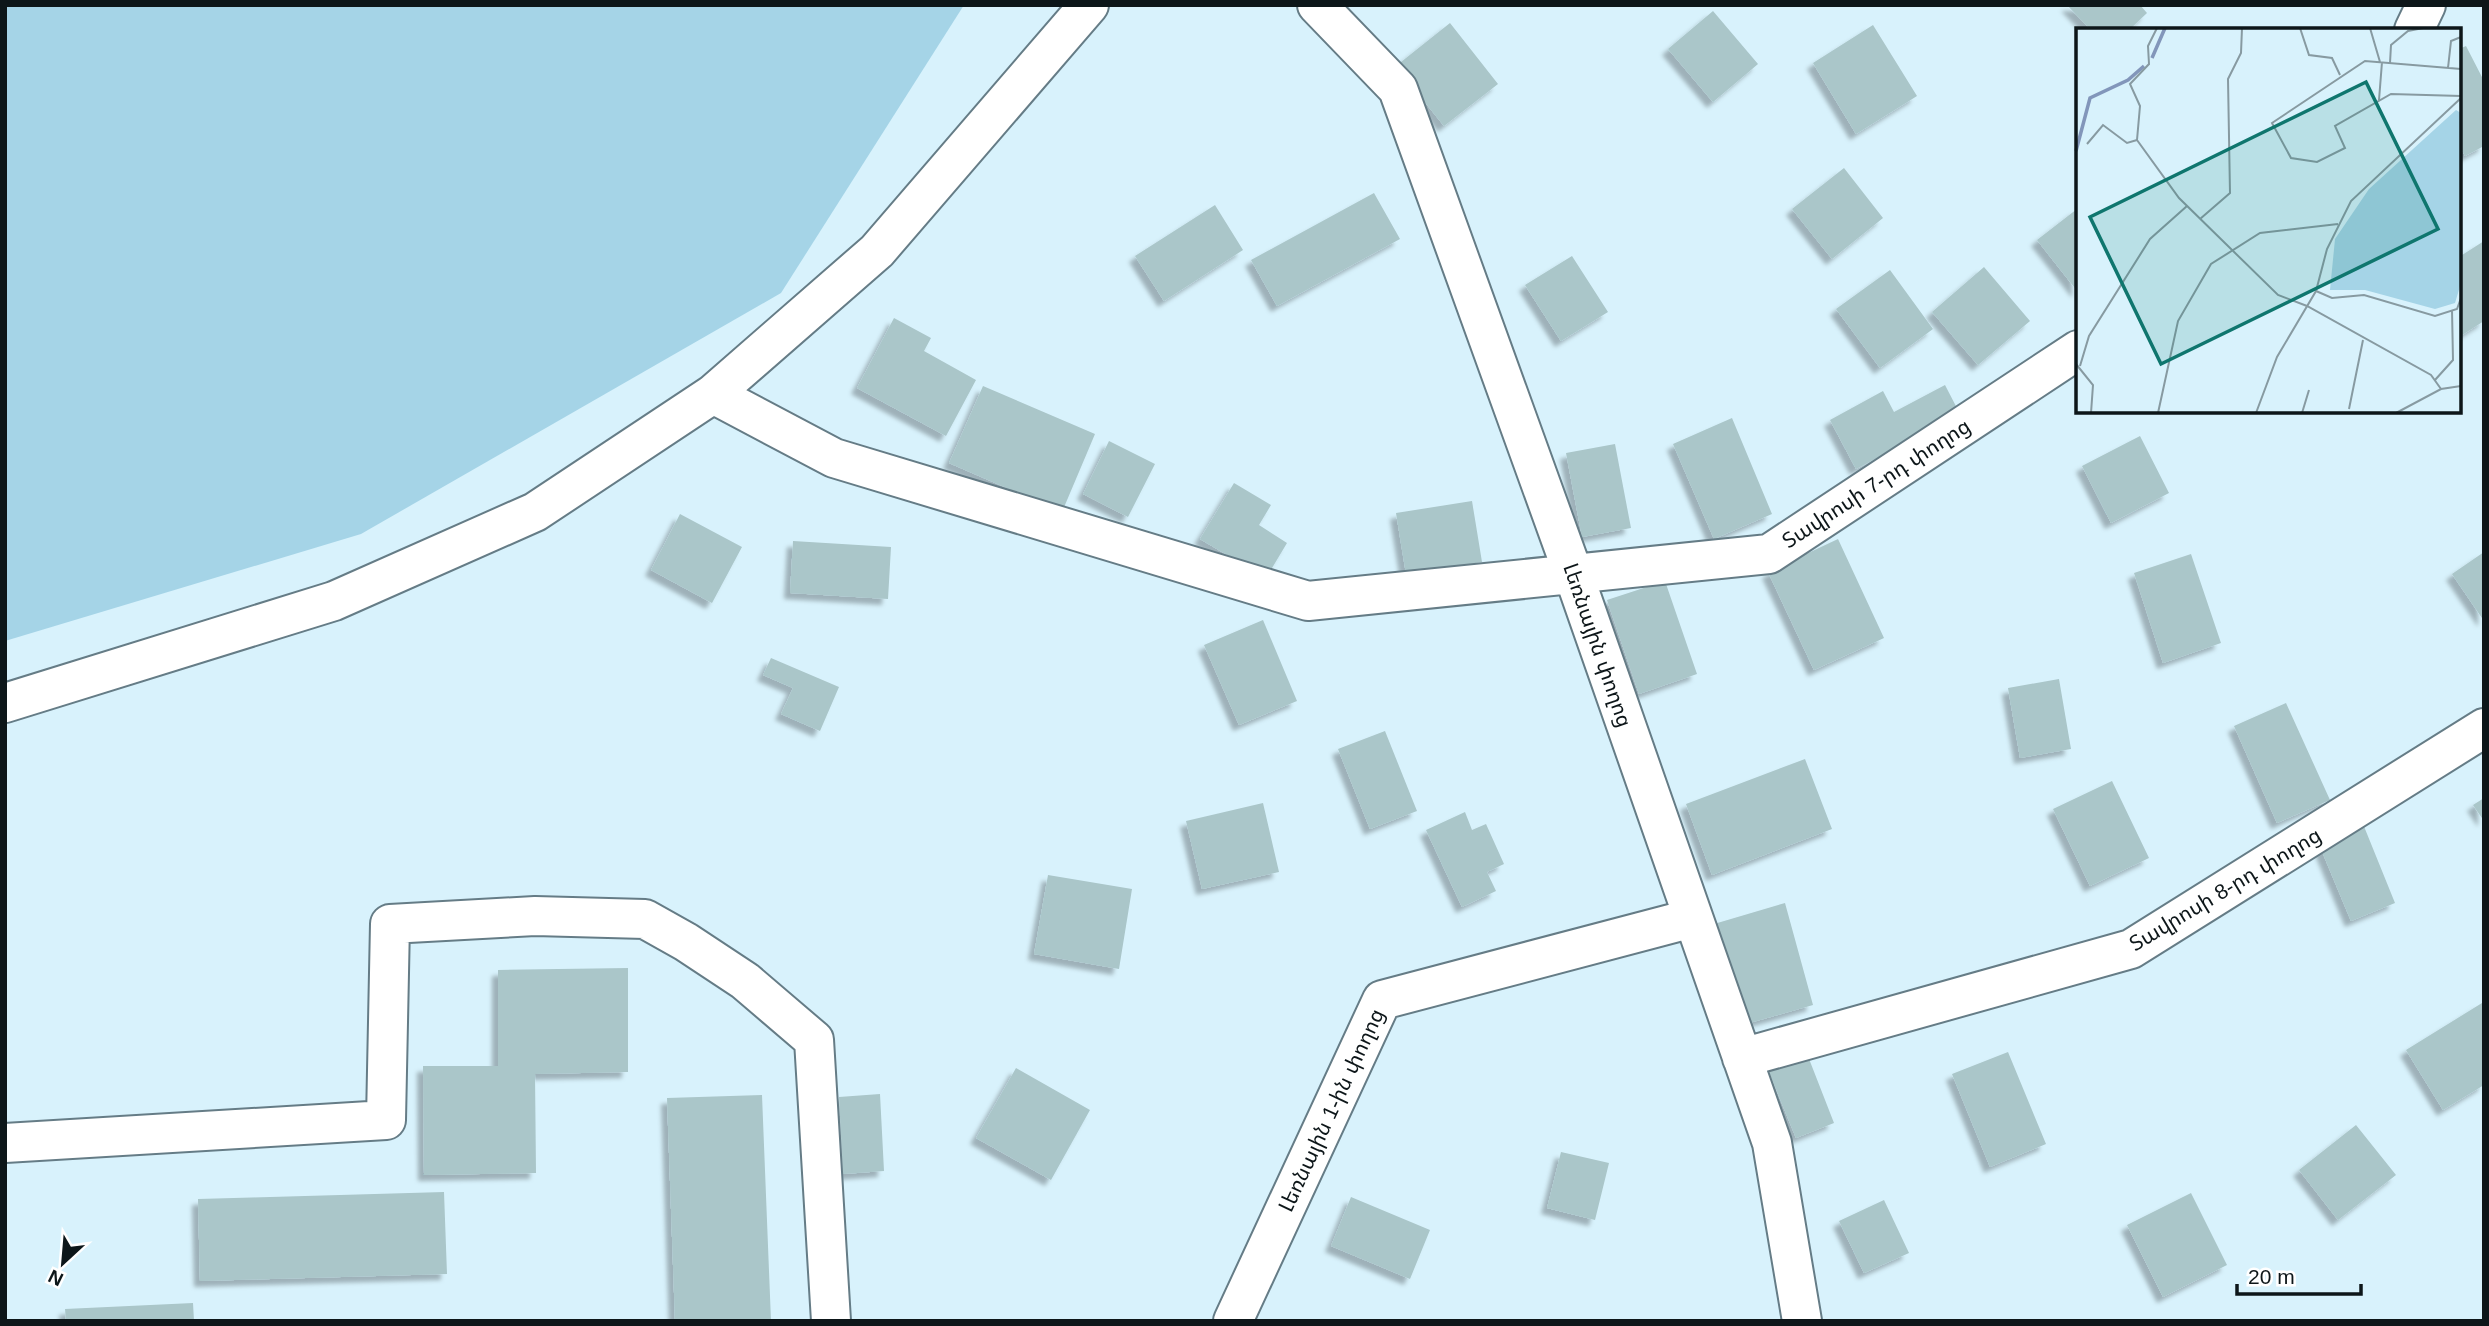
<svg xmlns="http://www.w3.org/2000/svg" width="2489" height="1326" viewBox="0 0 2489 1326" font-family="Helvetica,'Noto Sans Armenian',sans-serif">
  <style>
    .green { fill: #a5d4e7 }
    .building { fill: #aac6c9; filter: url(#shadow) }
    .lines { fill: none; stroke-linecap: round; stroke-linejoin: round }
    .minor-casing { stroke: #657c86; stroke-width: 42 }
    .minor { stroke: #fff; stroke-width: 38 }
    .labels { text-anchor: middle; dominant-baseline: central; stroke-width: 6; stroke-linejoin: round; paint-order: stroke }
    .street-label { font-size: 21px; fill: #0d1619; stroke: #fff }
    .inset-river { fill: none; stroke: #8296ba; stroke-width: 3.5 }
    .inset-road { fill: none; stroke: #879aa1; stroke-width: 2 }
    .view { fill: #0f766e; fill-opacity: 0.15; stroke: #0f766e; stroke-width: 3.5 }
    .inset-edge { fill: none; stroke: #0d1619; stroke-width: 3.5 }
  </style>
  <defs>
    <filter id="shadow"><feDropShadow dx="-6" dy="6" stdDeviation="2" flood-color="#0004"/></filter>
  </defs>
  <rect width="100%" height="100%" fill="#d8f2fc"/>
  <path class="green" d="M5,5H964L781,293L361,534L5,641Z"/>
  <path class="building" d="M2067,5H2140L2147,13L2129,30H2091Z
    M1713,11L1758,64L1713,102L1668,49Z
    M1450,23L1498,84L1444,126L1396,66Z
    M1873,25L1917,96L1856,134L1813,63Z
    M2466,46L2484,81V146L2465,156L2459,144V49Z
    M1844,168L1883,218L1832,259L1792,209Z
    M1374,193L1400,239L1277,306L1251,260Z
    M1215,205L1243,250L1164,301L1135,256Z
    M2077,209L2078,210V292L2037,240Z
    M2484,241V321L2459,337V257Z
    M1572,256L1608,312L1561,341L1525,285Z
    M1984,267L2030,321L1978,365L1932,312Z
    M1890,270L1933,329L1880,368L1836,309Z
    M894,318L931,338L924,351L976,380L946,436L857,388Z
    M1945,385L1960,414L1856,469L1830,420L1883,391L1894,412Z
    M983,386L1095,434L1062,512L949,463Z
    M1732,418L1772,514L1714,539L1673,444Z
    M2140,436L2169,493L2111,523L2082,466Z
    M1109,441L1155,464L1128,517L1083,494Z
    M1615,444L1631,528L1582,537L1566,453Z
    M1234,483L1271,505L1259,525L1287,543L1266,578L1200,539Z
    M1472,501L1482,562L1406,574L1396,513Z
    M680,514L742,547L712,603L651,570Z
    M1838,539L1884,638L1814,670L1768,572Z
    M793,541L891,547L888,599L790,593Z
    M2484,552V621L2452,574Z
    M2191,554L2221,643L2163,663L2134,573Z
    M1665,581L1697,674L1639,694L1607,600Z
    M1263,620L1297,701L1239,725L1204,645Z
    M771,658L839,687L820,731L781,714L793,688L763,675Z
    M2059,679L2071,749L2020,758L2008,688Z
    M2286,703L2330,800L2277,823L2234,726Z
    M1385,731L1417,811L1370,829L1338,749Z
    M1805,759L1832,829L1712,875L1686,804Z
    M2112,781L2149,858L2090,886L2053,809Z
    M2484,798V821L2473,805Z
    M1263,803L1279,872L1202,889L1186,821Z
    M1465,812L1472,830L1486,824L1504,864L1487,872L1496,891L1462,907L1426,830Z
    M2361,819L2395,903L2351,921L2316,837Z
    M1048,875L1132,889L1119,969L1034,954Z
    M1785,903L1813,1005L1742,1025L1714,924Z
    M628,968V1072L535,1074L536,1173L424,1175L423,1066H498V970Z
    M2482,1003L2484,1007V1085L2443,1110L2406,1050Z
    M1804,1046L1834,1123L1796,1138L1765,1062Z
    M2008,1052L2046,1144L1990,1167L1952,1074Z
    M1016,1068L1090,1110L1051,1180L976,1138Z
    M880,1094L884,1171L843,1174L839,1097Z
    M762,1095L771,1321H675L667,1098Z
    M2356,1125L2396,1175L2338,1220L2299,1170Z
    M1561,1152L1609,1163L1595,1220L1547,1208Z
    M444,1192L447,1274L200,1281L198,1199Z
    M2191,1193L2227,1265L2163,1297L2127,1225Z
    M1351,1197L1430,1230L1410,1279L1331,1246Z
    M1884,1200L1909,1253L1864,1273L1839,1221Z
    M193,1303L194,1321H66L65,1309Z"/>
  <g class="lines">
    <g class="minor-casing">
      <path id="minor" d="M1317,5L1398,89L1573,573L1772,1143L1802,1321
        M2414,30L2426,5
        M713,394L834,458L1308,601L1769,554L2078,350
        M5,703L334,601L535,512L713,394L877,251L1089,5
        M1742,1058L2131,949L2484,728
        M5,1143L386,1120L390,924L535,916L645,919L686,942L745,981L814,1040L831,1321
        M1233,1321L1382,1000L1693,918"/>
    </g>
    <use href="#minor" class="minor"/>
  </g>
  <g class="labels">
    <g class="street-label">
      <text transform="translate(1876 483) rotate(-33)">Տավրոսի 7-րդ փողոց</text>
      <text transform="translate(1598 645) rotate(71)">Լեռնային փողոց</text>
      <text transform="translate(2225 889) rotate(-31)">Տավրոսի 8-րդ փողոց</text>
      <text transform="translate(1331 1110) rotate(-65)">Լեռնային 1-ին փողոց</text>
    </g>
  </g>
  <g transform="translate(2076 28)">
    <rect width="385" height="385" fill="#d8f2fc"/>
    <path d="M380,82L385,85V255L379,275L359,281L289,262H254L259,211L293,161Z" fill="#a5d4e7"/>
    <path class="inset-river" d="M76,30L89,0M0,123L14,70L52,52L68,38"/>
    <path class="inset-road" d="M81,0L72,18L73,36L54,56L64,78L61,112L103,170L202,267L231,278L355,347L365,361M224,0L233,27L256,30L264,47M294,0L304,34M314,35L315,17L332,3L347,0M372,40L375,13L385,9M385,41L289,33L196,95L215,130L241,134L269,120L259,98L315,66L385,68M303,72L306,34M11,116L27,97L51,115L61,112M124,191L154,165L152,51L165,25L166,0M240,263L256,270L288,267L359,288L381,281L385,270M0,336L17,357L15,385M4,338L13,308L74,211L111,178M359,352L377,332L376,282M273,381L287,312M82,385L102,293L135,236L184,205L262,196M180,385L201,329L240,263L251,221L275,173L385,70M226,385L233,362M320,385L365,361L385,358"/>
    <path class="view" d="M290,54L362,201L85,336L14,189Z"/>
    <rect width="385" height="385" class="inset-edge"/>
  </g>
  <rect width="2489" height="1326" fill="none" stroke="#0d1619" stroke-width="14"/>
  <g transform="translate(63 1263) rotate(206)" stroke="#ffffff" stroke-width="5" paint-order="stroke">
  <path d="M0-5L12 26L0 18L-12 26Z" fill="#0d1619"/>
  <text y="-10" font-size="19" font-weight="bold" text-anchor="middle" fill="#0d1619">N</text>
  </g>
  <path d="M2237 1284v10h124v-10" fill="none" stroke="#0d1619" stroke-width="3.5"/>
  <text x="2248" y="1284" font-size="21" fill="#0d1619" stroke="#ffffff" stroke-width="5" paint-order="stroke">20 m</text>
</svg>
